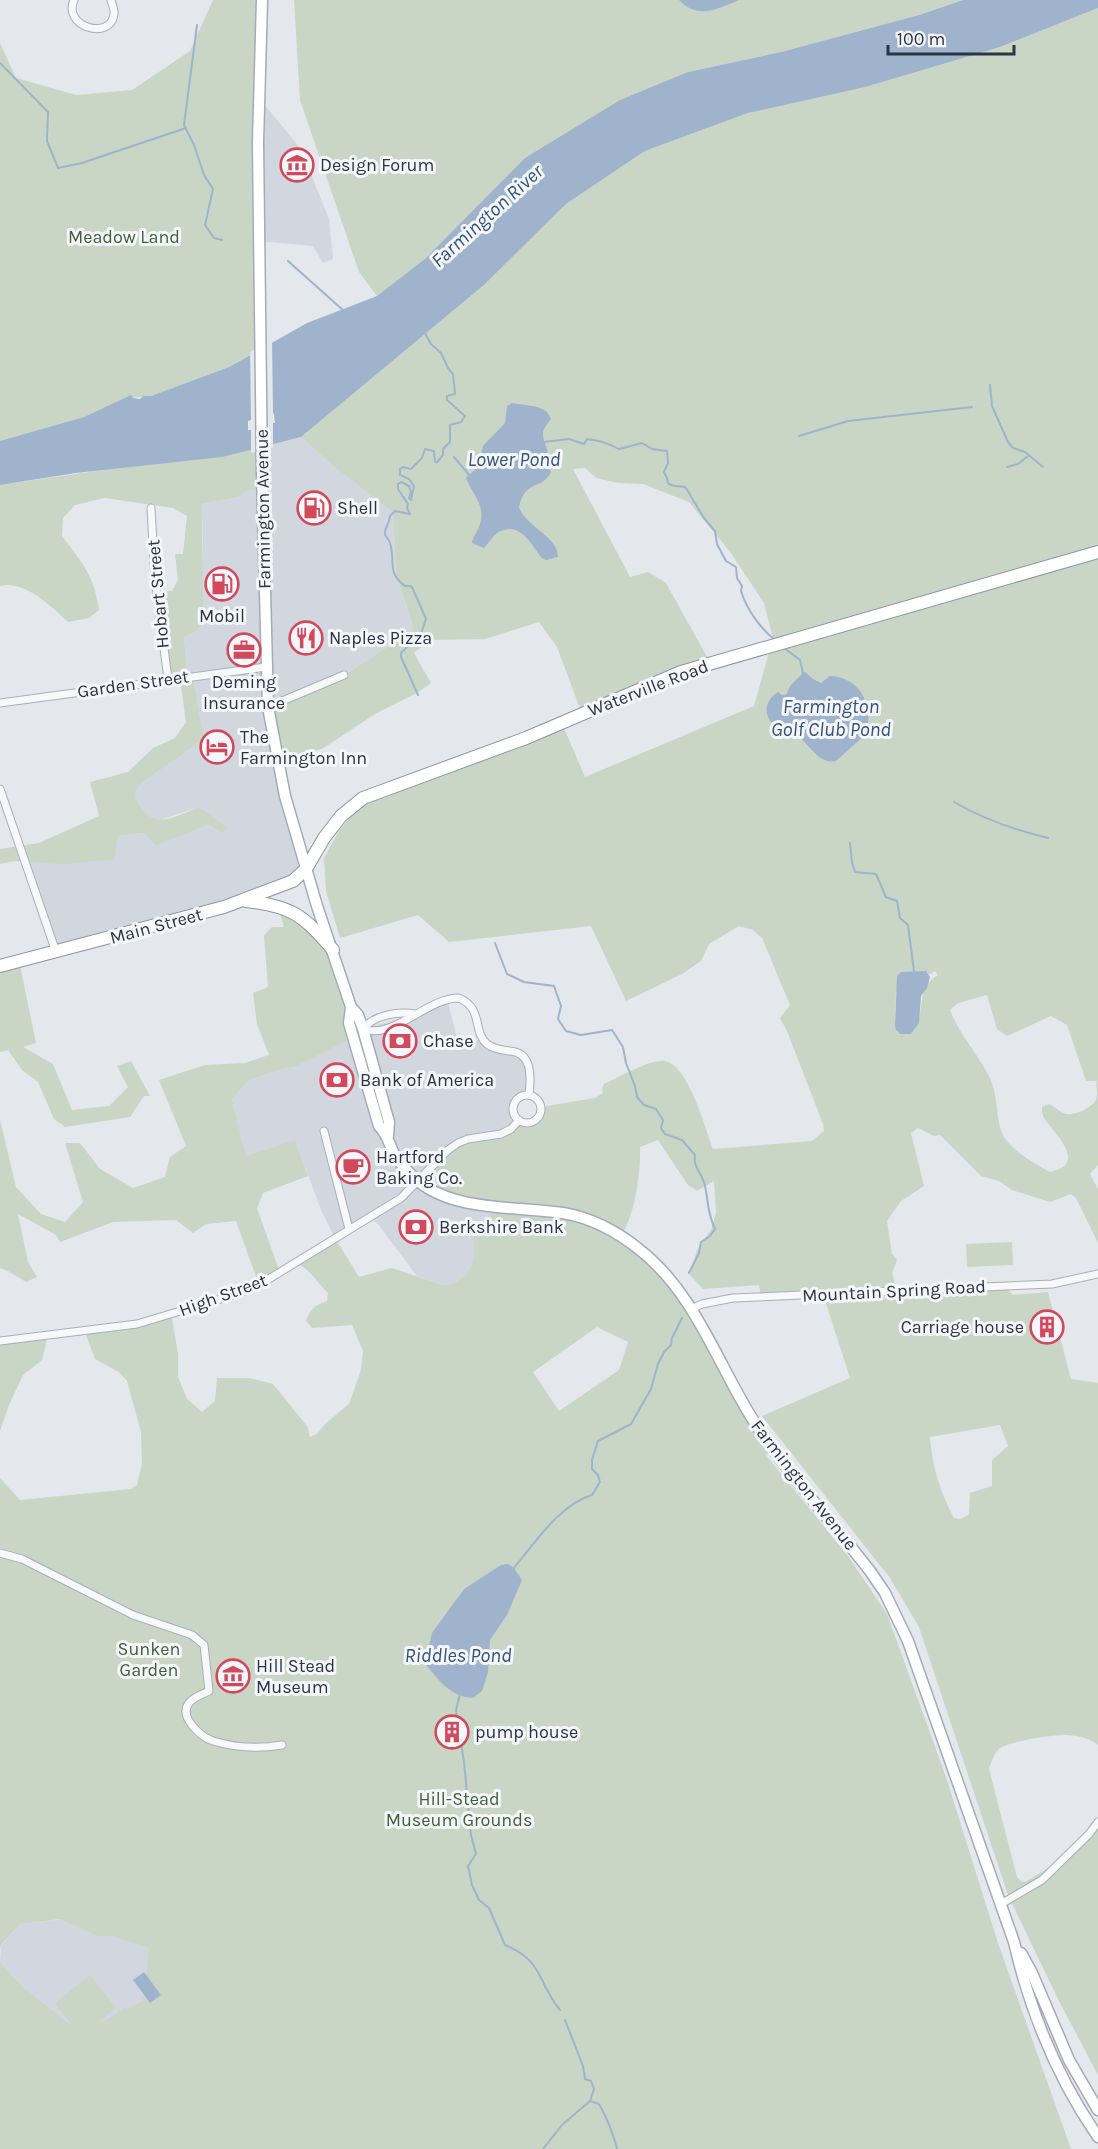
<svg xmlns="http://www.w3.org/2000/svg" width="1098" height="2149" viewBox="0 0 1098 2149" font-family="Karla,sans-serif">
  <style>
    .built { fill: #d2d6de }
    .green { fill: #c9d6c5; fill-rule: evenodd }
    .water { fill: #9fb4cc }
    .pier { fill: #e4e7ec }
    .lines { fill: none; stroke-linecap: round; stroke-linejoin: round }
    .stream { stroke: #9fb4cc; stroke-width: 2 }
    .minor-casing { stroke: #a9aeb7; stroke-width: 9 }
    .primary-casing { stroke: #a3abb8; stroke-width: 13 }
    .trunk-casing { stroke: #8b94a3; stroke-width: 14 }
    .minor { stroke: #f7f8fa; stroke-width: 7 }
    .primary { stroke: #fff; stroke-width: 10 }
    .trunk { stroke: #fff; stroke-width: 12 }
    .labels { text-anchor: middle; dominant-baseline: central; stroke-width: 6; stroke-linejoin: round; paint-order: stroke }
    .poi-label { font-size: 18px; fill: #2b3445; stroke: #f4f6f9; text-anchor: start }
    .park-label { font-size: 18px; fill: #3f6138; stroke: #f4f6f9 }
    .street-label { font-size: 18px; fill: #2b3445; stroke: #f4f6f9 }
    .water-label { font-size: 20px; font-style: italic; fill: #34527a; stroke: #f4f6f9 }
  </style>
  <rect width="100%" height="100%" fill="#e4e7ec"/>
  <path class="built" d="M259,98L301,149L329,219L333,259L323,263L313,246L259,241Z
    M301,437L334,467L393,512L396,574L414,630L344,675L268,707L306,869L293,881L56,952L25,861L59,864L100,859L113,861L118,836L145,833L156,844L208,825L222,833L199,807L160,820H152L144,815L134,796L135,791L142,783L204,739L193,676L187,671L184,637L197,631L203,545L202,504L239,497L245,492L262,487L261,447Z
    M447,999L460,1049L469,1046L482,1037L487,1044L512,1051L529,1064V1095L520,1096L514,1103V1113L519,1120L499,1207L474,1233V1260L466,1275L454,1283L443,1285L417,1276L378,1224L369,1217L335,1238L322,1212L295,1141L246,1157L232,1099L249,1080L282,1069L295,1067L349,1040L387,1135L363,1029L415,1014Z
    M63,1919L145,1940L177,1978L94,2063L0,1962L1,1946L20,1924Z"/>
  <path class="green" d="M213,0H262L260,349L229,367L151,396L126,398L84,417L12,439L0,445V43L16,78L76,95L132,90L190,51Z
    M294,0H963L919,15L781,52L688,72L426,258L377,296L359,272L300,100Z
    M1098,8V1165L1090,1174L1098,1189V1243L1076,1198L1071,1194L1050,1202L1012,1190L999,1181L981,1176L940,1135L934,1136L918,1128L911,1133L924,1186L901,1201L887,1221L892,1254L897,1260L892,1273L897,1290L1005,1286L1013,1295L1048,1292L1071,1379L1098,1383V1745C1089,1738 1079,1736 1068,1735C1055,1734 1009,1741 999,1749C994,1754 991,1763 989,1769L1017,1877L1021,1881L1025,1882L1068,1856L1098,1822V2075L1059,2001L1008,1895L919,1627L890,1578L762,1416L850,1378L823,1294L761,1297L759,1285L703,1289L690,1275L697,1250L711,1230L716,1213L714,1181L697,1191L688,1185L658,1140L640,1147C641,1172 635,1215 621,1236L656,1263L779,1456L765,1454L848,1556L887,1614L946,1777L998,1943L1071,2149H0V1962L25,1989L72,2026L55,2003L90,1975L116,2008L97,2024L114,2016L125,2007L127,2009L143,2001L149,1948L112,1936H98L60,1919L20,1924L1,1945L0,1949V1478L20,1500L131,1489L137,1485L142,1464L141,1432L127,1381L119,1372L95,1359L84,1330L137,1324L171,1314L178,1353V1377L187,1399L202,1412L215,1401L217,1378H249L273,1384L307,1426L310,1437L317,1434L325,1424L349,1404L361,1370L363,1351L352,1325L312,1328L306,1321C310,1309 315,1305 327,1301L328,1293C316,1281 312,1271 296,1263L335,1238L359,1277L392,1268L443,1285L454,1283L466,1275L474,1260V1233L498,1207L468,1203L418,1181L458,1143L501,1134L519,1120C530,1125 540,1120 541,1107L595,1098L603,1093L602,1088L604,1084C617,1078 652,1058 665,1061C689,1066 705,1128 713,1149L812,1141L824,1131L823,1124L787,1031L780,1018L790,1005L762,938L753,930L739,926L709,944L701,961L682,974L626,1001L591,926L449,942L418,915L340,938L326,891L324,858L339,831L355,811L376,798L564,728L585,777L754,706L773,638L764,603L731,553L689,502L643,484L618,483L596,478L585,468L573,469L630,577L648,572L666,583L711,664L582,714L557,647L539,622L485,639L430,640L414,653L431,683L417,693L375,714L322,749L278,759L268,707L344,675L414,630L396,574L393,512L334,467L301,437L484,285L566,204L645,151L748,113L1000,47ZM935,971L938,975C913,989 928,1016 911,1034L897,1032L895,1026L896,992L927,972L929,975ZM987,995L997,1029L1007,1036L1051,1016L1067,1025L1086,1081H1097C1095,1087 1098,1090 1097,1096C1097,1106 1075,1116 1066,1114C1060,1112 1055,1107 1049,1104L1042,1107C1042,1110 1042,1113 1043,1116C1048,1127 1079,1153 1064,1166C1061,1169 1054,1171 1050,1172C1035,1164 1003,1146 1000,1127C996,1111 997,1093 990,1078C978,1054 959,1034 950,1010L958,1003ZM597,1327L628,1342L619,1370L559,1411L533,1372ZM1000,1425L1008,1446L992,1460V1486L970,1493L969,1515L960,1519L954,1518C940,1492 932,1466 930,1437Z
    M261,447L262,487L245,492L239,497L202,504L203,620L197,631L184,637L187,671L167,673L156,592L172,591L178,580L175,554H183L187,516L173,508L105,498L75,505L63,518L62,536C83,564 94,575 99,610L89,618L68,622C51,606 24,580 0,586V485Z
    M193,676L204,739L142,783C135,791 133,794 138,803C154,832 175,816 199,807L228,828L222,833L208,825L156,845L144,833L118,836L114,861C94,858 76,865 57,864C37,864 19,858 0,864V849L39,843L99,816L90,782L128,772L153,748L175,738L186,722L180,678Z
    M281,906L333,950L351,1007L349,1040L295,1067L282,1069L249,1080L232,1099L246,1156L295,1140L308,1176L263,1193L257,1208L280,1273L259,1285L236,1221L206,1224L193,1233L176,1220L113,1222L60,1242L56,1235L18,1214L28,1262L37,1277L26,1282L8,1271L0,1268V1120L16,1187L41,1214L65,1222L83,1202L65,1143H80L100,1169L133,1188L165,1177L170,1157L186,1146L159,1080L205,1065L245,1063L269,1055L257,1024L253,993L268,987L264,935L272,927H284L279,911Z
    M19,961L36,1043L23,1047L53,1064L72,1110L109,1106L128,1087L117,1066L131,1061L150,1096H144L130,1117L65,1127L54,1119L38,1082L22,1070L8,1050L0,1052V966Z
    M1012,1242L1013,1265L967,1267L966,1244Z
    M48,1335L42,1360L23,1375L9,1405L0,1431V1341Z"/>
  <path class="water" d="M679,0H739C718,9 698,20 679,0Z
    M963,0H1098V8L1000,47L865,87L748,113L645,151L566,204L484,285L301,437L222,457L76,473L0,485V441L84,417L131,395L133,398L140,399L143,396H151L229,367L307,323L377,296L426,258L525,158L620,100L688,72L781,52L919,15Z
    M512,403C525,406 547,404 551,419C548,423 544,428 543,432C542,443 552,452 546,463L551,472C541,491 525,479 519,507C525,526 559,537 558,557L546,560L542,558C531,544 519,519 497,533C492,537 489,543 484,548L472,543C473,536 478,531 480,524C486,505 472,494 466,478L478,467L483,446L505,423L507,406Z
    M803,672H805L813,679L821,683L830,676C861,677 874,707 866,734L836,761C819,765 810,745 798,736C792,732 786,733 780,730C764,720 761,703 778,692L782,695L787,694C789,683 798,680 803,672Z
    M926,971L930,977L927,988L921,996L919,1023L911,1034H900L896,1030L895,1026L897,976L901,972Z
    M508,1564L514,1568L522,1580L507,1615L490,1640L488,1672L482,1691L473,1698C449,1696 440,1681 425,1664L432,1633L464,1589L501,1565Z
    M144,1972L161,1995L150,2003L133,1980Z"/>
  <path class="pier" d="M272,339L273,413L274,414L275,423H273V448L251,453V430H248V421L251,420L250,352Z"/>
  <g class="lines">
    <path class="stream" d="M197,25L184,125L194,145L204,175L213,189L205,225L214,238L222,240
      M0,63L48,112L47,141L58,168L82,163L186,128
      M288,261L344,311
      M990,385L992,406L1008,442L1013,448L1025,452L1043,467
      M799,436L848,421L972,407
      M544,442L569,439L584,444L587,439C598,440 610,444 619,449L642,443L652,449L667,451L668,463L664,472L667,478L668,483C674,489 681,484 686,488L704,518L715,531L717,544L726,561L736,567L737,578L742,586L741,591C747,610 760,628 775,640
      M454,457L470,476
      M1007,467L1018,464L1028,456
      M784,648L800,660L803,673
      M418,695L401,657V653L421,634L426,619L412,587L410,586H405C386,572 396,561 390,543C389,540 386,537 385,534C384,527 390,524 390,516L395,511L410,514L407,508L408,504L398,489V484L401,482L409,486L411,492L409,498L411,500L414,486L409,479L400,475V469L403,467L411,469L422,458L425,449L434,451L435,462H437L443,455V449L450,442V425L461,422L465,416L447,400V396L455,394L453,374L448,368L441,353L431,344L425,333
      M954,802C983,819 1015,830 1048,838
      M850,843L852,862L855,872L876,874L886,897L897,901L900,918L908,925L914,971
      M495,943L507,974L524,982L554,986L561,1006L558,1019L566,1031L581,1035L612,1030L623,1047L626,1063L635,1086L637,1097L644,1105L656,1109L663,1120L661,1128L665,1134L682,1140L695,1155C693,1166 700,1171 704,1182C709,1200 706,1210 715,1229L710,1236L701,1242L699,1253L689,1273
      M513,1569C534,1544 560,1504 592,1495L600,1482L598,1475L592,1469V1460L598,1441L631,1424L651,1389L658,1364L664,1352L671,1345L672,1338L682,1318
      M460,1694L456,1710L464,1762L471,1835L476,1854L468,1866L472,1885L479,1900L489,1908L505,1945C544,1961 537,1982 560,2010
      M565,2020L583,2066L585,2079L591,2081L594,2089L590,2101L599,2104C607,2118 613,2133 617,2149
      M543,2149L562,2125L590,2101"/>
    <g class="minor-casing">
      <path id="minor" d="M74,0C62,27 111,41 114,14C115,10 112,4 111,0
        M151,508L155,579L168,679
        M0,703L266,667
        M268,707L344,675
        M0,789L56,952
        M415,1014C398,1011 374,1015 363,1029C394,1040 426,998 459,998C484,1009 472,1031 487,1044C493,1049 502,1050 509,1051C533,1052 531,1078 529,1095
        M513 1109a14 14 0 1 1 28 0a14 14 0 1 1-28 0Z
        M324,1131L349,1229
        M691,1309L702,1304L733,1298L1052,1284L1098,1274
        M0,1341L137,1324L237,1294L259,1285L401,1198L448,1150L458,1143L468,1139L501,1134L511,1129L519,1120
        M0,1553L22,1559L133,1615L192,1635L204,1645L209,1691C203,1694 193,1697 189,1703C178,1717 201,1737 213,1741C236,1748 259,1749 282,1745
        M1001,1904L1042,1880L1089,1834L1098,1822"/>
    </g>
    <g class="primary-casing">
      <path id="primary" d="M262,0L258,142L262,474L268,707L285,796L317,906L351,1007L358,1015L363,1029L389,1122L388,1136
        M351,1007L349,1023L379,1126C389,1137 388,1142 394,1154C400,1163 410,1174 418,1181C455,1212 518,1206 563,1213C592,1218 618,1232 640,1250C696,1294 718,1366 755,1423C789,1475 832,1522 870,1571L885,1593L908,1641L1014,1942C1030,2011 1058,2079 1098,2137
        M1021,1953L1032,1973L1069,2060L1098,2110"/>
    </g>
    <g class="trunk-casing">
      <path id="trunk" d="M246,901C292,906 303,915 333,950
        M0,966L224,907L293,881L306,869L324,838L341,816L363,798L526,738L681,672L1098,552"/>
    </g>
    <use href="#minor" class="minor"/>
    <use href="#primary" class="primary"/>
    <use href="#trunk" class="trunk"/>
  </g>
  <defs>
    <g id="museum-ring" transform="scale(1.725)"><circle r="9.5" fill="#f4f6f9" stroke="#d1495b" stroke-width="1.5"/><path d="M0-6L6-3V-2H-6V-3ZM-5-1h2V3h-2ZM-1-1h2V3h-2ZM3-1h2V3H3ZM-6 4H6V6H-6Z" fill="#d1495b"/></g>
    <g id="fuel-ring" transform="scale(1.725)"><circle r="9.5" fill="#f4f6f9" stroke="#d1495b" stroke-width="1.5"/><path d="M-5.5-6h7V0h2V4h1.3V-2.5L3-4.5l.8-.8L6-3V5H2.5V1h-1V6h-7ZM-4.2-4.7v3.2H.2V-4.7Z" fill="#d1495b"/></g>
    <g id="restaurant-ring" transform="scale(1.725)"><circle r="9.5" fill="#f4f6f9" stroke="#d1495b" stroke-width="1.5"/><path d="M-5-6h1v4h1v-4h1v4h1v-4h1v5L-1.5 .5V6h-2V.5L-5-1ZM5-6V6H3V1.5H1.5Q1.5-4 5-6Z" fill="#d1495b"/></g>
    <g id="office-ring" transform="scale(1.725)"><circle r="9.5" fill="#f4f6f9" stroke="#d1495b" stroke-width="1.5"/><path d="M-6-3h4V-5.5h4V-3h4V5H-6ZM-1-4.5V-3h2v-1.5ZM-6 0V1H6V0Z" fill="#d1495b"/></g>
    <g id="hotel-ring" transform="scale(1.725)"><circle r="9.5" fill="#f4f6f9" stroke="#d1495b" stroke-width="1.5"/><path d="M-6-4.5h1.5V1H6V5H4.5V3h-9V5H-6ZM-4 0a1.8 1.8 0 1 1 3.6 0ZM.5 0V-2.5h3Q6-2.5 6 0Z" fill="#d1495b"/></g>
    <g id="bank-ring" transform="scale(1.725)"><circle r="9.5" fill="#f4f6f9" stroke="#d1495b" stroke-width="1.5"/><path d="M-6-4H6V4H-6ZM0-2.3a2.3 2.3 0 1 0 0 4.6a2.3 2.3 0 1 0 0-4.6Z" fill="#d1495b"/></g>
    <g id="cafe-ring" transform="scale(1.725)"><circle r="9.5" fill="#f4f6f9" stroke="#d1495b" stroke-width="1.5"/><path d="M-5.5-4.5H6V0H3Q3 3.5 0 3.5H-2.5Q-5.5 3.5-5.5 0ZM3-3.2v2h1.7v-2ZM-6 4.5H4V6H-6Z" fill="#d1495b"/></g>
    <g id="building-ring" transform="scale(1.725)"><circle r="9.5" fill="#f4f6f9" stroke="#d1495b" stroke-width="1.5"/><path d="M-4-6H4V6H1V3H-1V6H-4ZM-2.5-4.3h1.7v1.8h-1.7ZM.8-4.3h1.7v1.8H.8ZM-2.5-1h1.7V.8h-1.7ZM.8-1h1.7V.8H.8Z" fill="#d1495b"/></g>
  </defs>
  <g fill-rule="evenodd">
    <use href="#museum-ring" x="297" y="165"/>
    <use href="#fuel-ring" x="314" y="508"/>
    <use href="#fuel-ring" x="222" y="584"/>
    <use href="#restaurant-ring" x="306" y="638"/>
    <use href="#office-ring" x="244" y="650"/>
    <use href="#hotel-ring" x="217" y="747"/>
    <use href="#bank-ring" x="400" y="1041"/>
    <use href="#bank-ring" x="337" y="1080"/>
    <use href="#cafe-ring" x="353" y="1167"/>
    <use href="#bank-ring" x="416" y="1227"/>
    <use href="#building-ring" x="1047" y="1327"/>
    <use href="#museum-ring" x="233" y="1676"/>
    <use href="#building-ring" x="452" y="1732"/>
  </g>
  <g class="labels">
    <g class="poi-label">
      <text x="320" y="165">Design Forum</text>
      <text x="337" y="508">Shell</text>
      <text x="222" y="616" text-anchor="middle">Mobil</text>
      <text x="329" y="638">Naples Pizza</text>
      <text x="244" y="682" text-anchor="middle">Deming<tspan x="244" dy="21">Insurance</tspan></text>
      <text x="240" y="737">The<tspan x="240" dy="21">Farmington Inn</tspan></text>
      <text x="423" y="1041">Chase</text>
      <text x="360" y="1080">Bank of America</text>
      <text x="376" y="1157">Hartford<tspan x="376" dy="21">Baking Co.</tspan></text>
      <text x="439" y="1227">Berkshire Bank</text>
      <text x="1024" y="1327" text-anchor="end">Carriage house</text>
      <text x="256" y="1666">Hill Stead<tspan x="256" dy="21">Museum</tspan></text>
      <text x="475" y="1732">pump house</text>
    </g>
    <g class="park-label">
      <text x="124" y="237">Meadow Land</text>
      <text x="149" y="1649">Sunken<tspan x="149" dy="21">Garden</tspan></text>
      <text x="459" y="1799">Hill-Stead<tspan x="459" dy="21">Museum Grounds</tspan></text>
    </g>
    <g class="street-label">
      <text transform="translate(263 509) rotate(-91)">Farmington Avenue</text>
      <text transform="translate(158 594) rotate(-95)">Hobart Street</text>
      <text transform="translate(133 684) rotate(-8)">Garden Street</text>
      <text transform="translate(648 688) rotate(-21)">Waterville Road</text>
      <text transform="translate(156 926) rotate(-15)">Main Street</text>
      <text transform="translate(894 1291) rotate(-3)">Mountain Spring Road</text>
      <text transform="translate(223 1295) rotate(-20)">High Street</text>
      <text transform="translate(804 1485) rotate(52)">Farmington Avenue</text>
    </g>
    <g class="water-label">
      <text transform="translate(487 216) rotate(-42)">Farmington River</text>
      <text x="514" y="459">Lower Pond</text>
      <text x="831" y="706">Farmington<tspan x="831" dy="23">Golf Club Pond</tspan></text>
      <text x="458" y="1655">Riddles Pond</text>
    </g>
  </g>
  <path d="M888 45v9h126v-9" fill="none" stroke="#2b3445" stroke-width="3"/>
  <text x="897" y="45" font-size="18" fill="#2b3445" stroke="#f4f6f9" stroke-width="4.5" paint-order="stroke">100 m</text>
</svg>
